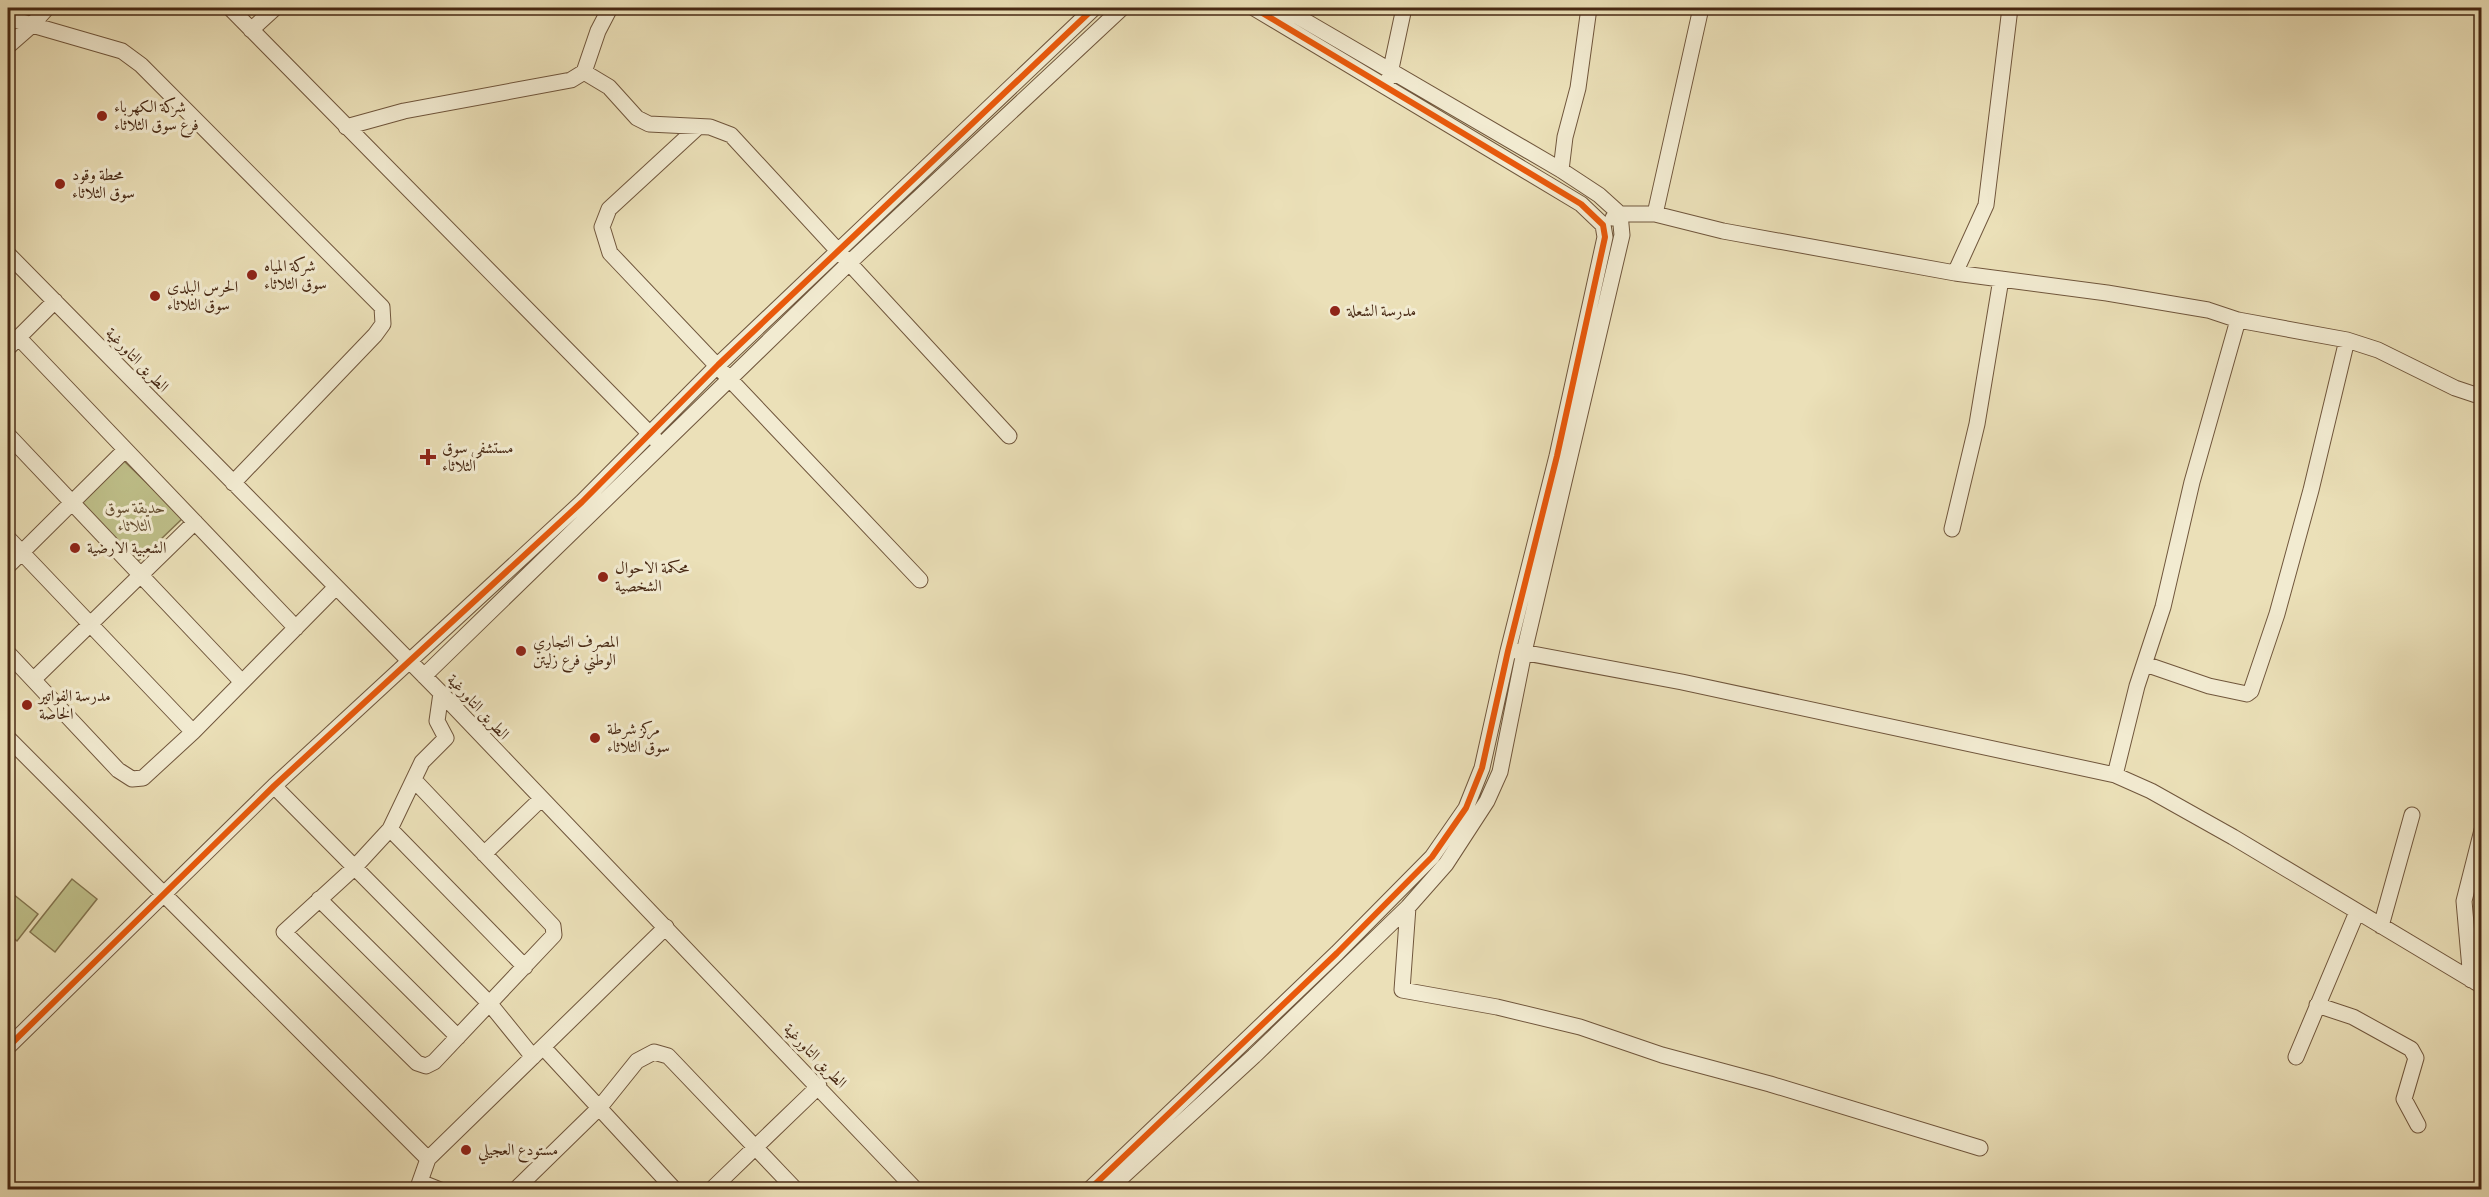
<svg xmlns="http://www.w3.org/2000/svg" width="2489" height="1197" viewBox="0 0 2489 1197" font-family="Alegreya,Amiri,serif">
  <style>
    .garden { fill: #bfc08a; stroke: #83744e; stroke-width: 1.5 }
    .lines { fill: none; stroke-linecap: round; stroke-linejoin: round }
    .minor-casing { stroke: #70563c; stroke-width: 17 }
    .minor { stroke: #f2ebd1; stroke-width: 15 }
    .cycleway-casing { stroke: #f2ebd1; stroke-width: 10 }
    .cycleway { stroke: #e8590c; stroke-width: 6 }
    .poi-dot { fill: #8f2418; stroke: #f2ebd1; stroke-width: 2 }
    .labels { text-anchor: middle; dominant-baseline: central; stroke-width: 6; stroke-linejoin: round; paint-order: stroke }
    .poi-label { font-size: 16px; fill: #472813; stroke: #f2ebd1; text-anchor: start }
    .street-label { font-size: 16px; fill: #472813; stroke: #f2ebd1 }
    .park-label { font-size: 16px; font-style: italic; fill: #654e31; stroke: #f2ebd1 }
  </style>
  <rect width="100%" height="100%" fill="#ebe0b8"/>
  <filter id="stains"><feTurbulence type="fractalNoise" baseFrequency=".00333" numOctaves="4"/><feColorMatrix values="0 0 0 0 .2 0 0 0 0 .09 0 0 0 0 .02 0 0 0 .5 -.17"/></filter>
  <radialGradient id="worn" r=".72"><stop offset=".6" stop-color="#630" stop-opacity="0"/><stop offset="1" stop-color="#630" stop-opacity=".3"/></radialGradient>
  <path class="garden" d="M122,459L183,518L135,564L75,502Z
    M72,879L97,899L55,952L30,932Z
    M8,890L38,914L17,941L8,933Z"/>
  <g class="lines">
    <g class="minor-casing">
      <path id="minor" d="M230,8L655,439
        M8,18L122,51L141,65L382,307L383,324L375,335L233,483
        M251,30L275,8
        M8,46L32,25L47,8
        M584,72L609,87L637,118L649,124L710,127L731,135L1009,436
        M1389,78L1404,8
        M346,127L404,111L571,80L584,72L598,31L610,8
        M698,127L609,209L602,227L610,253L920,580
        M1561,170L1565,137L1578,88L1589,8
        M1655,214L1701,8
        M1613,218L1620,214H1655L1723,231L1955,273L2107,293L2208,310L2238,320L2347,340L2378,350L2455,388L2482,397
        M8,254L441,693L916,1190
        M1955,273L1986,205L2010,8
        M18,337L296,628
        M8,348L55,301
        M8,435L242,682
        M1952,529L1977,424L2001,279
        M8,538L193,732
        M8,566L125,450
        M1516,651L1682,682L2115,775L2151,791L2233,837L2482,986
        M8,653L118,770L132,779L143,778L193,732L335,588
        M2145,664L2209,686L2247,694L2251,691L2277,614L2311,490L2347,340
        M424,676L849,263L1122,8
        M34,679L195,522
        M8,738L428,1159
        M2115,775L2137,686L2163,607L2192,482L2238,320
        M415,781L553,926L554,935L434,1062L426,1066L417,1063L284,932L354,868L390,829L422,762L446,738L437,721L441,693
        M274,786L490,1004L533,1057
        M390,829L525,967
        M484,854L541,799
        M319,899L458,1037
        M1408,907L1402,990L1497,1007L1580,1027L1662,1055L1770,1084L1980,1148
        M2381,926L2412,815
        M2471,980L2464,901L2482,830
        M2317,1005L2353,1017L2411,1049L2416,1058L2404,1099L2418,1125
        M8,1047L274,786L582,502L718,365L1094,8
        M543,1047L675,1190
        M2296,1057L2357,912
        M420,1182L440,1190
        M417,1190L428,1159L666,927
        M515,1190L600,1107L637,1061L654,1052L668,1056L796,1190
        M711,1190L819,1086
        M1089,1190L1337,953L1432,857L1466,808L1482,768L1508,651L1557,456L1605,237L1603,225L1581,204L1254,8
        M1108,1190L1254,1056L1408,907L1446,864L1487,801L1500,772L1524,652L1622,235L1620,214L1599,195L1561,170L1283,8"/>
    </g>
    <use href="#minor" class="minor"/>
    <g class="cycleway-casing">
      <path id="cycleway" d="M8,1047L274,786L582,502L718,365L1094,8
        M1089,1190L1337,953L1432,857L1466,808L1482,768L1508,651L1557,456L1605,237L1603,225L1581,204L1254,8"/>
    </g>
    <use href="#cycleway" class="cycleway"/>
  </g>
  <g class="poi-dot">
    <circle cx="102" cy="116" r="6"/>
    <circle cx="60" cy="184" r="6"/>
    <circle cx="252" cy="275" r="6"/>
    <circle cx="155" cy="296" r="6"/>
    <circle cx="1335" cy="311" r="6"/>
    <path d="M425 448h6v6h6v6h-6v6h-6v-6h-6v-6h6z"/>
    <circle cx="75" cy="548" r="6"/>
    <circle cx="603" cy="577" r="6"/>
    <circle cx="521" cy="651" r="6"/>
    <circle cx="27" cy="705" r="6"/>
    <circle cx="595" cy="738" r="6"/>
    <circle cx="466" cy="1150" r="6"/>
  </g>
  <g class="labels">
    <g class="poi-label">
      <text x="114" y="107">شركة الكهرباء<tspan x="114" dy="18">فرع سوق الثلاثاء</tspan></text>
      <text x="72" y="175">محطة وقود<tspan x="72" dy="18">سوق الثلاثاء</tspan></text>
      <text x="264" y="266">شركة المياه<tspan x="264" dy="18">سوق الثلاثاء</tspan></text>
      <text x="167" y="287">الحرس البلدي<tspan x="167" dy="18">سوق الثلاثاء</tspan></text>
      <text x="1347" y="311">مدرسة الشعلة</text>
      <text x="442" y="448">مستشفى سوق<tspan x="442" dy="18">الثلاثاء</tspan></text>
      <text x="87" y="548">الشعبية الارضية</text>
      <text x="615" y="568">محكمة الاحوال<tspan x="615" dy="18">الشخصية</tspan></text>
      <text x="533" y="642">المصرف التجاري<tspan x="533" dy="18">الوطني فرع زليتن</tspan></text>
      <text x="39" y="696">مدرسة الفواتير<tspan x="39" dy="18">الخاصة</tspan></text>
      <text x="607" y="729">مركز شرطة<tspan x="607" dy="18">سوق الثلاثاء</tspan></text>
      <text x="478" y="1150">مستودع العجيلي</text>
    </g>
    <g class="street-label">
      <text transform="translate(137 360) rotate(46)">الطريق التاورغية</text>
      <text transform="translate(478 707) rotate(47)">الطريق التاورغية</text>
      <text transform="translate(815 1056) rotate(46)">الطريق التاورغية</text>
    </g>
    <g class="park-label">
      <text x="135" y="508">حديقة سوق<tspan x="135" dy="18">الثلاثاء</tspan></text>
    </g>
  </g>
  <rect width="2489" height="1197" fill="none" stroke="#ebe0b8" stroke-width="30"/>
  <rect x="9" y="9" width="2471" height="1179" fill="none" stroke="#472813" stroke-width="3"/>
  <rect x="15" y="15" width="2459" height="1167" fill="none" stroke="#472813" stroke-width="1.5"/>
  <rect width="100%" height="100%" filter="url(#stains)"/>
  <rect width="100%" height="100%" fill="url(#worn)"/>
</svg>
